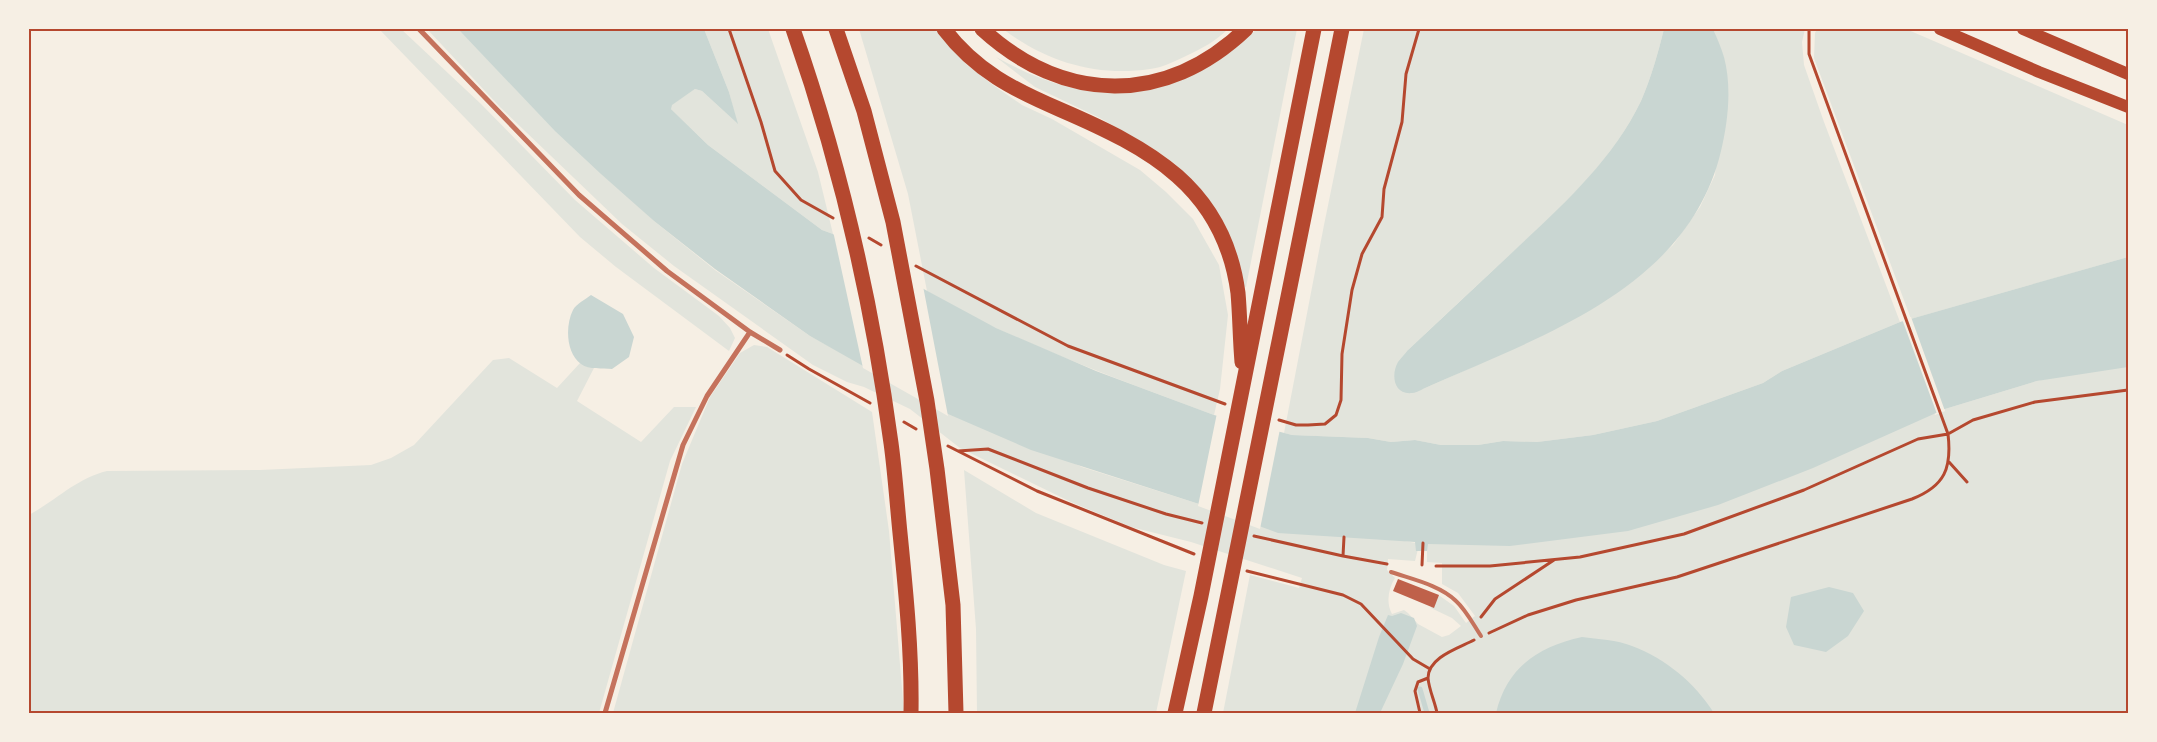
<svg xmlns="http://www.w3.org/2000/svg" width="2157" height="742" viewBox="0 0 2157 742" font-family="Literata,serif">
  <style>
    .green { fill: #e2e4dc; fill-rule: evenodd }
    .water { fill: #c9d6d2 }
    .pier { fill: #f6efe4 }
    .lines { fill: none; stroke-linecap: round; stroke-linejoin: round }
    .stream { stroke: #c9d6d2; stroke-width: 5 }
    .building { fill: #bf614a }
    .path { stroke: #b5482f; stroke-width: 3 }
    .service { stroke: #c5725c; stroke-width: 4 }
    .minor { stroke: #c5725c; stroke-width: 5 }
    .primary { stroke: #b5482f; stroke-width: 12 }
    .motorway { stroke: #b5482f; stroke-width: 15 }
    .neatline { fill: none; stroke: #b5482f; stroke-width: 2 }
  </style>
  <rect width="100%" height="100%" fill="#f6efe4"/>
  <path class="green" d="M379,29H401L481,104L575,200L654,268L719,316L730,328L735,338L729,351L616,267L580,237Z
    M427,29H458L556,131L654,221L715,270L810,336L860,363L1082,467L1199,504L1416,543L1899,428L1934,412L1935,415L1945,411V409L2037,381L2128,360V713H1223L1250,575L1299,588L1302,578L1191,542L1131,527L1071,502L960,448L910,409L864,387L847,382L813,365L674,266L622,224L500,107ZM1418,549L1427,550V562L1442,563V584L1458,593L1475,616L1466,623L1454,606L1440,596L1436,597L1431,608L1452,618L1461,626L1449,635L1442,637L1418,624L1408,613L1404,610L1392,614C1386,603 1388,589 1395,578L1387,570L1388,559L1415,561Z
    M704,29H768L818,172L833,234L822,230L708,145L671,109V105L695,89L702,91L737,123L729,92Z
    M859,29H937L966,64L993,85L1022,105L1052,119L1140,170L1166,192L1193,219L1219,265L1228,315L1220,389L1214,415C1141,388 1068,361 998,329C974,318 950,304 927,291L908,194Z
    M1003,29H1228C1216,41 1201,49 1186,56C1175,61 1162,68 1150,69C1097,77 1046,62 1003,29Z
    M1257,29H1297L1246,287L1243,286L1232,244L1216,210L1175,164L1157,151L1100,118L1035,87L996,57C1093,111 1174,106 1257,29Z
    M1364,29H1664C1658,53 1651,78 1641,101C1612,161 1562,207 1514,251C1478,284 1443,317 1408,350L1423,389L1486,361L1645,270L1673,245L1700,207L1715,175L1724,58L1713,29H1805L1802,42L1804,65L1824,122L1900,322L1782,371L1763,383L1749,388L1657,421L1593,435L1537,442L1503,441L1478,445H1441L1415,440L1391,442L1368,438L1292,435L1284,433L1324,225Z
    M1817,29H1906L2128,125V257L1911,319L1814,58L1815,33Z
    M754,345L767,347L872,412L889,531L904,713H613L682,464L710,397L740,353Z
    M509,358L557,388L580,363L594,368L577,401L641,442L674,407H696L670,461L599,713H29V515C55,501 77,478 107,471L260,470L371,465L391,458L414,445L493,360Z
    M964,470L1036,513L1164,565L1186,571L1156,713H977L976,629Z"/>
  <path class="water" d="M458,29H704L729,92L738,124L702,91L695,89L672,105L671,109L708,145L822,230L833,234L883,267L996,328L1096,371L1214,415L1292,435L1368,438L1391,442L1415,440L1441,445H1478L1503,441L1537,442L1593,435L1657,421L1763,383L1782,371L1900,322L2128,257V367L2037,381L1945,409L1813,468L1718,505L1628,531L1510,546L1428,544L1427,551H1416L1415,542L1278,533L1199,504L1031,450L948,414L810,336L715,269L654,221L601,174L555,131Z
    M1664,29H1713C1717,38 1721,47 1724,57C1732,87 1728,122 1721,151C1688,290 1538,337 1423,389C1419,391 1415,393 1412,393C1393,395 1391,374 1398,362C1401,358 1405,354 1408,350C1445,315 1482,281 1519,246C1565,203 1613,159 1641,101C1651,78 1658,53 1664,29Z
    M591,295L623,314L634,337L629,357L612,369C603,368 589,370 581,364C566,353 565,326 573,310C576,304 586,299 591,295Z
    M1829,587L1853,593L1864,611L1848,636L1826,652L1794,645L1786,627L1791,597Z
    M1401,613L1414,618L1417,626L1403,664L1380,713H1355L1379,637L1388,615L1392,616Z
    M1582,637C1598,639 1617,640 1632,646C1666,659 1694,682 1714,713H1496C1507,667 1538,647 1582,637Z"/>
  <path class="pier" d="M833,231L884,265L923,286L948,416L863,368Z
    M1911,317L1945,411L1937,414L1902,319Z
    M1217,413L1280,429L1260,529L1198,506Z"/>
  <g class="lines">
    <path class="stream" d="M1420,689L1427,713"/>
  </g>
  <path class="building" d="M1398,579L1439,595L1434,608L1393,591Z"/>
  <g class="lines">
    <path class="path" d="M729,29L761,122L775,171L801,200L833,218
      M869,238L881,245
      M916,266L1068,346L1225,404
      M787,355L809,369L870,403
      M1279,420L1296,425H1308L1325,424L1336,415L1341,400L1342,354L1352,290L1362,254L1382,217L1384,189L1402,122L1406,74L1419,29
      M904,422L916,429
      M948,446L1037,491L1194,554
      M958,451L988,449L1088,488L1166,514L1202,523
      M1949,462L1967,482
      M1254,536L1343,556L1387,564
      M1343,556L1344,537
      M1422,565L1423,543
      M1436,566H1490L1580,557L1684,534L1804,490L1918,439L1948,434L1973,420L2035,402L2128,390
      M1247,571L1343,595L1361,604L1413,659L1430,669
      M1481,617L1495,599L1554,560
      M1489,633L1528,615L1576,600L1677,577L1912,499C1945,486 1952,468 1948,434L1809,54V29
      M1420,713L1415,691L1418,682L1428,678
      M1437,713C1435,702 1429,690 1428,678C1428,657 1459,648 1474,640"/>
    <path class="service" d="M1391,572C1411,579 1440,585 1456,601C1466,610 1473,624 1481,636"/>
    <path class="minor" d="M419,29L579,195L667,271L750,332L780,350
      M605,713L683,445L707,396L750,332"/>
    <path class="primary" d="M1940,29L2039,72L2128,107
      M2023,29L2128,74"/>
    <path class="motorway" d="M793,29C840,163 872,302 891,443C895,472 897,503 900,533C906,593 912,653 911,713
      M836,29L864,111L893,222L927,401L937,469L953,605L956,713
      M944,29C976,71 1014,90 1061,110C1149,148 1224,187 1238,293C1240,316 1240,339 1242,362
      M982,29C1064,104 1165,106 1246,29
      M1175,713L1201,596L1314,29
      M1204,713L1342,29"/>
  </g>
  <rect width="2157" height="742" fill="none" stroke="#f6efe4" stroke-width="60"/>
  <rect x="30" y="30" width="2097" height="682" class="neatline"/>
</svg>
